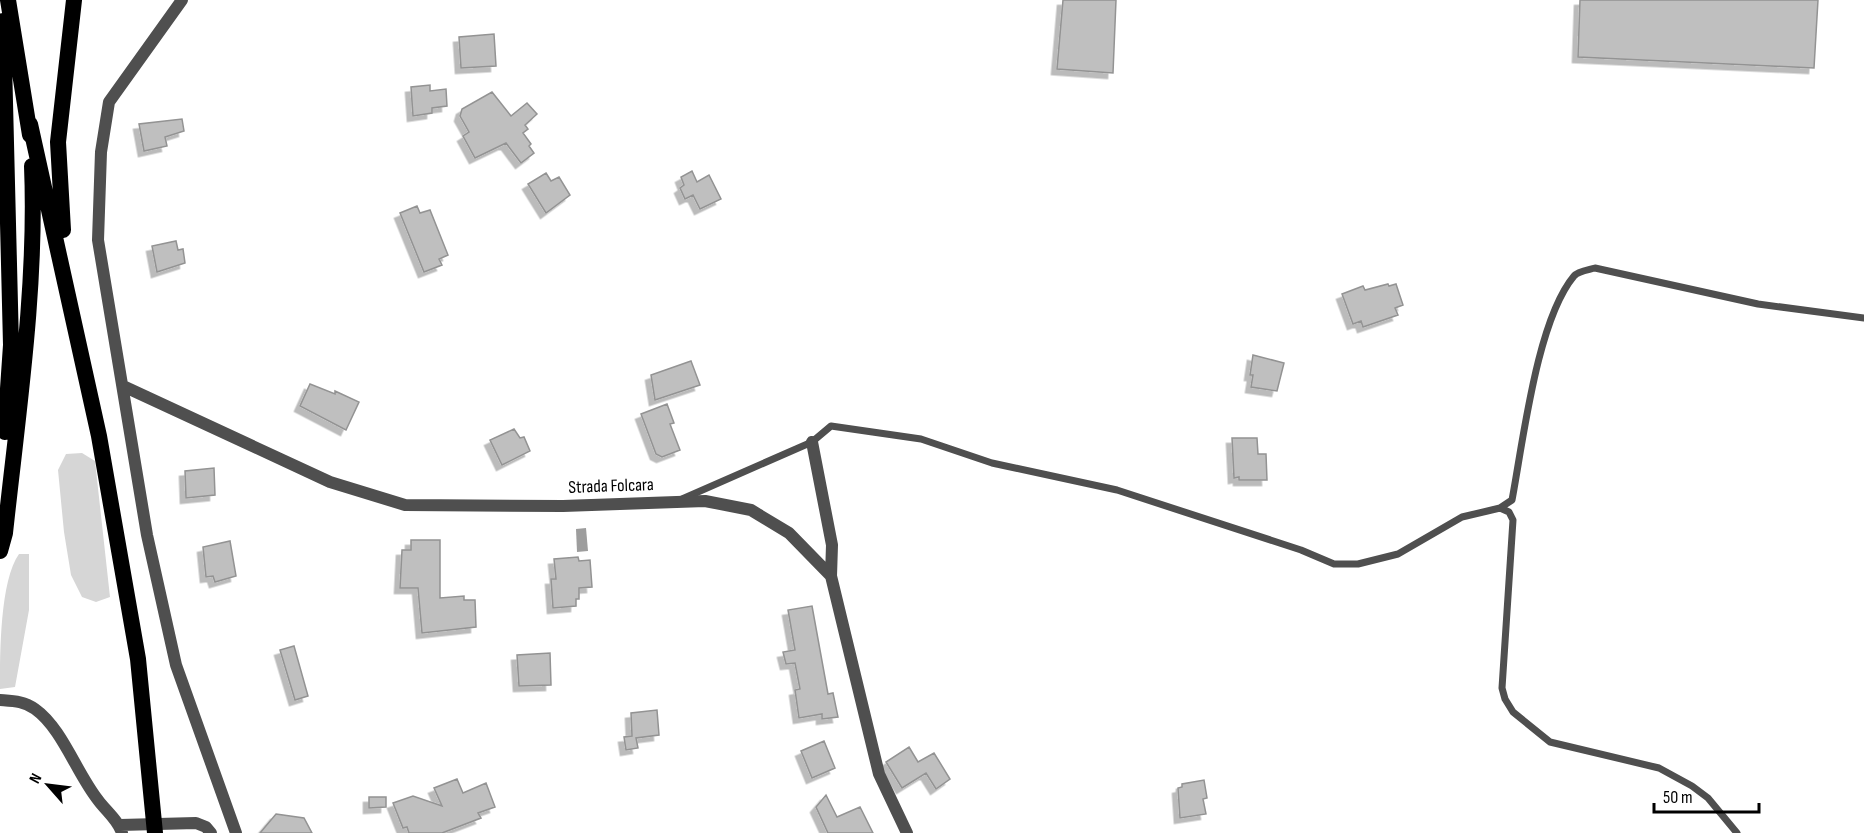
<svg xmlns="http://www.w3.org/2000/svg" width="1864" height="833" viewBox="0 0 1864 833" font-family="'Sofia Sans Condensed',sans-serif">
  <style>
    .green { fill: #d6d6d6 }
    .water { fill: #9d9d9d }
    .building { fill: #bfbfbf; stroke: #939393; stroke-width: 1.5; filter: url(#shadow) }
    .lines { fill: none; stroke-linecap: round; stroke-linejoin: round }
    .service { stroke: #4f4f4f; stroke-width: 7 }
    .minor { stroke: #4f4f4f; stroke-width: 12 }
    .trunk { stroke: #000; stroke-width: 16 }
    .labels { text-anchor: middle; dominant-baseline: central; stroke-width: 6; stroke-linejoin: round; paint-order: stroke }
    .street-label { font-size: 18px; fill: #000; stroke: #fff }
  </style>
  <defs>
    <filter id="shadow"><feDropShadow dx="-5.5" dy="5.5" stdDeviation="0" flood-color="#0004"/></filter>
  </defs>
  <rect width="100%" height="100%" fill="#fff"/>
  <path class="green" d="M82,453L95,461L110,597L96,602L82,597L71,575L64,532L58,470L66,454Z
    M19,554H29V610L15,687L0,689C0,652 0,581 19,554Z"/>
  <path class="water" d="M586,528L588,551L577,552L576,529Z"/>
  <path class="building" d="M1063,0H1116L1113,73L1057,69Z
    M1580,0H1818L1814,68L1578,57Z
    M494,34L496,66L461,68L459,37Z
    M430,85V91L446,89L447,106L432,108V113L413,116L411,87Z
    M492,92L511,116L527,103L537,114L525,125L528,129L523,133L531,144L529,146L534,153L521,163L506,143L475,158L463,136L469,132L460,116L462,109Z
    M182,119L184,131L165,137L167,146L144,151L139,124Z
    M692,171L697,182L709,175L721,199L700,209L693,195L685,199L680,188L684,185L681,177Z
    M546,173L551,181L559,177L570,195L546,213L528,184Z
    M417,206L420,213L430,210L448,255L439,259L442,265L424,272L400,213Z
    M176,241L178,250L183,249L185,263L157,272L152,246Z
    M1388,284L1389,286L1396,284L1403,305L1395,308L1398,315L1363,327L1361,321L1353,324L1342,294L1363,286L1365,290Z
    M1253,355L1284,363L1277,391L1251,387L1253,375H1250Z
    M691,361L700,385L655,400L651,375Z
    M310,384L335,394V391L359,402L346,430L300,406Z
    M667,404L674,423L670,424L680,450L662,457L656,454L641,414Z
    M514,429L520,438L524,437L530,451L502,465L490,440Z
    M1232,438H1257L1258,454H1266L1267,480H1239V477L1234,478Z
    M214,468L215,495L186,498L185,471Z
    M411,540H440V598L464,596V600H475L476,627L422,633L418,588H400L402,550H411Z
    M230,541L236,576L215,582L213,576L206,577L203,547Z
    M578,557L579,561L590,560L592,587L579,588V599H576V606L553,608L551,579H556L554,559Z
    M812,606L828,694L833,693L838,717L822,719V714L799,718L795,690L800,689L795,663L786,664L783,652L795,650L788,610Z
    M294,646L308,696L295,700L280,650Z
    M550,653L551,685L519,686L517,655Z
    M657,710L659,735L636,738L638,748L626,750L624,737L632,736L631,713Z
    M824,741L835,768L812,778L801,751Z
    M909,747L918,762L934,753L950,779L936,789L926,773L902,788L886,762Z
    M457,779L463,793L486,783L495,807L478,813L481,818L442,833H409L407,827L403,828L393,803L413,796L442,806L434,788Z
    M1204,780L1207,798L1203,799L1206,814L1180,818L1178,788L1182,787V784Z
    M826,795L837,817L860,807L873,833H828L816,807Z
    M369,797H386V807L369,808Z
    M276,814L304,818L312,833H260Z"/>
  <g class="lines">
    <path class="service" d="M682,499L812,442L831,426L921,439L992,463L1117,490L1301,550L1334,564H1358L1398,554L1462,517L1500,508L1509,512L1513,520L1502,688L1505,699L1513,712L1550,742L1659,768L1692,786L1708,798L1737,833
      M1500,508L1512,500C1523,442 1537,320 1574,276C1578,271 1588,270 1595,268L1758,304L1864,318"/>
    <path class="minor" d="M182,0L109,102L101,152L98,240L147,535L176,665L236,833
      M123,386L330,482L405,505L563,506L705,501L751,510L789,533L831,576L879,774L907,833
      M812,442L832,545L831,576
      M0,700C13,701 24,701 35,709C62,728 77,774 98,800C106,811 118,820 122,833
      M120,825L196,823L206,827L211,833"/>
    <path class="trunk" d="M8,0L30,135
      M3,21L11,345L5,432
      M30,124L99,436L138,659L155,833
      M63,230L58,142L74,0
      M0,551L5,533C18,412 37,288 32,166"/>
  </g>
  <g class="labels">
    <g class="street-label">
      <text transform="translate(611 486) rotate(-2)">Strada Folcara</text>
    </g>
  </g>
  <g transform="translate(48 785) rotate(298)" stroke="#ffffff" stroke-width="4.5" paint-order="stroke">
  <path d="M0-4.5L10 22L0 15L-10 22Z" fill="#000000"/>
  <text y="-9" font-size="16" font-weight="bold" text-anchor="middle" fill="#000000">N</text>
  </g>
  <path d="M1654 803v9h105v-9" fill="none" stroke="#000000" stroke-width="3"/>
  <text x="1663" y="803" font-size="18" fill="#000000" stroke="#ffffff" stroke-width="4.5" paint-order="stroke">50 m</text>
</svg>
